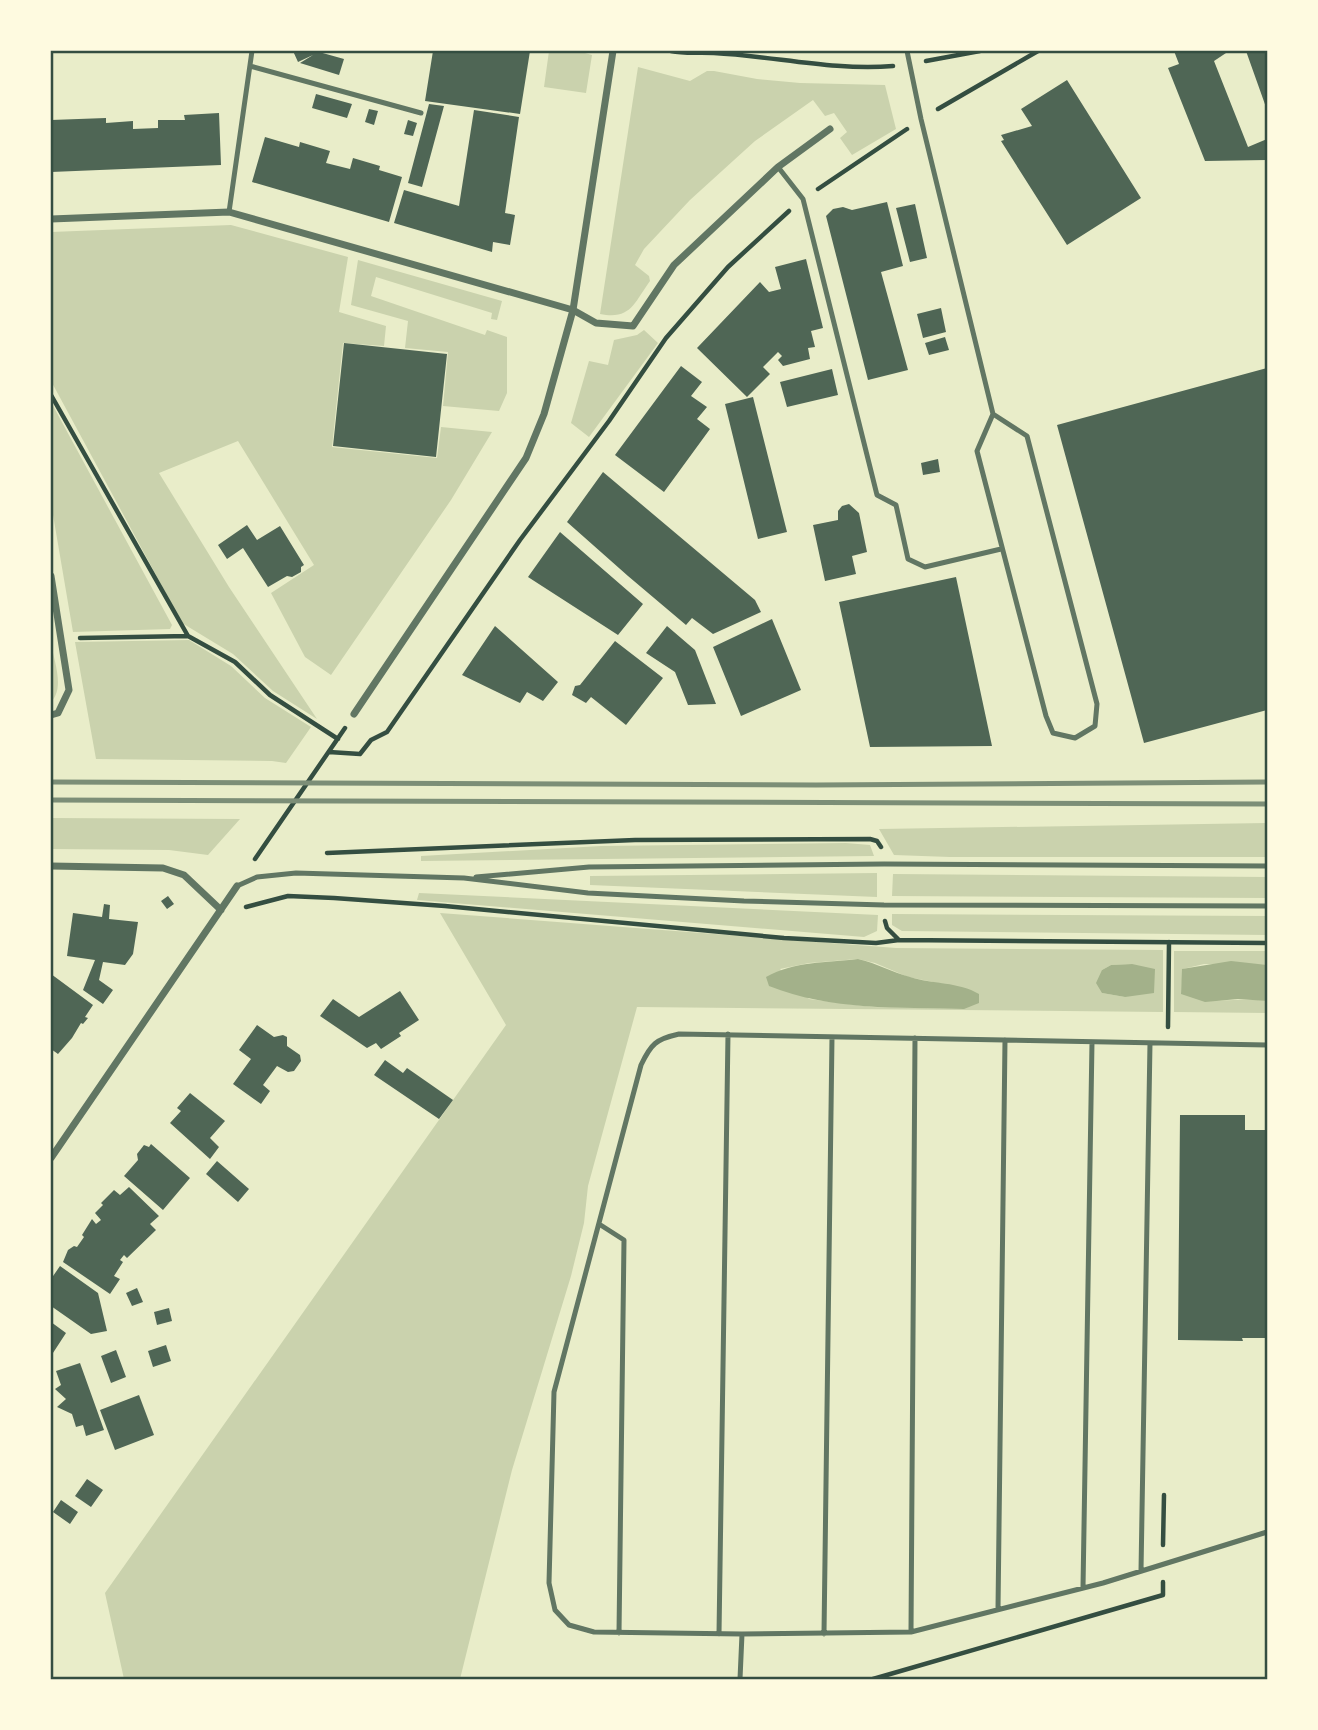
<svg xmlns="http://www.w3.org/2000/svg" width="1318" height="1730" viewBox="0 0 1318 1730" font-family="'Source Sans 3',sans-serif">
  <style>
    .green { fill: #cad2ad; fill-rule: evenodd }
    .water { fill: #a3b18a }
    .building { fill: #4f6655 }
    .lines { fill: none; stroke-linecap: round; stroke-linejoin: round }
    .path { stroke: #344e41; stroke-width: 4.5 }
    .service { stroke: #617663; stroke-width: 5 }
    .minor { stroke: #617663; stroke-width: 7 }
    .rail { stroke: #7c8e77; stroke-width: 5 }
    .neatline { fill: none; stroke: #344e41; stroke-width: 2.5 }
  </style>
  <rect width="100%" height="100%" fill="#e9edc9"/>
  <path class="green" d="M549,51H578L592,55L586,93L544,87Z
    M638,67L690,81L707,71H714L757,79L800,83L885,85L896,129L852,155L840,138L847,132L834,113L825,116L813,100L755,141L690,200L644,249L635,265L649,276L650,281C634,303 631,320 600,314Z
    M231,225L348,257L339,312L386,326L384,346L343,343L332,447L437,458L441,427L492,432L451,500L331,675L305,657L271,593L314,565L238,441L159,473L229,587L317,719L273,691L233,654L182,623L51,381V232Z
    M358,260L502,301L497,320L491,319L492,313L376,277L371,296L485,335L487,330L507,337V393L499,411L443,406L448,352L405,348L408,321L351,305Z
    M644,330L658,343L589,437L571,423L589,361L608,365L614,340L637,335Z
    M51,402L172,625L170,629L73,632L51,503Z
    M189,640L231,666L265,698L311,727L286,763L272,761L96,759L75,642Z
    M51,643C54,661 65,688 51,702Z
    M51,818L240,819L208,855L169,850L51,849Z
    M1267,823V857H950L894,855L879,829Z
    M846,843L870,845L874,856L421,861V856L601,846Z
    M877,873V897L590,885V876Z
    M893,874L1267,877V898L892,896Z
    M419,893L878,915L877,931L864,937L417,900Z
    M440,913L896,948L1163,950V1012L637,1007L588,1186L584,1223L571,1276L512,1470L460,1679H124L105,1593L506,1025ZM858,959L875,963L908,977L948,985L964,1009L872,1007L809,999L780,969L809,963ZM1132,964L1125,997L1102,993V970L1111,965Z
    M892,914L1267,916V935L902,931L892,925Z
    M1174,951H1267V965L1204,964L1183,969L1181,993C1212,1006 1235,997 1267,1001V1013L1174,1012Z"/>
  <path class="water" d="M858,959C876,963 892,972 910,977C932,984 959,982 979,994V1003L964,1009C899,1007 831,1011 769,986L766,977C795,961 826,963 858,959Z
    M1231,961L1267,965V1001L1238,999L1205,1002L1181,994L1182,969Z
    M1132,964L1155,969L1154,993L1125,997L1102,993L1096,983L1102,970L1111,965Z"/>
  <path class="building" d="M293,51H321L319,52L344,59L339,75L300,63L313,55L298,62Z
    M433,51H530L520,114L425,101Z
    M1174,51H1229L1214,61L1248,147L1267,139V160L1205,161L1168,68L1179,64Z
    M1246,51H1267V110Z
    M1067,80L1141,198L1067,245L1001,141L1004,140L1001,135L1032,126L1021,109Z
    M316,94L352,104L347,118L312,108Z
    M429,104L444,106L422,187L408,183Z
    M369,109L378,111L374,125L365,122Z
    M474,110L519,117L505,213L515,215L510,245L493,242L492,252L394,223L404,190L459,206Z
    M219,113L221,165L51,172V120L106,118V123L133,121V129L158,128V120H185L184,115Z
    M408,120L417,123L413,136L404,134Z
    M265,137L299,147L300,142L330,151L326,163L350,169L353,158L380,166L379,170L402,177L389,222L252,182Z
    M887,202L903,266L881,272L908,370L868,380L826,216L833,209L843,207L852,210Z
    M915,204L927,258L910,262L896,208Z
    M806,259L823,328L811,331L815,347L808,348L810,359L783,366L778,360L782,356L778,352L763,367L770,374L747,397L697,348L760,282L769,292L781,289L775,267Z
    M941,308L946,332L923,338L917,314Z
    M945,337L949,350L929,355L925,343Z
    M344,343L447,354L436,457L333,446Z
    M681,366L702,382L691,396L707,407L697,419L710,429L664,492L615,455Z
    M1267,368V710L1144,743L1057,425Z
    M832,369L838,395L787,407L780,382Z
    M753,397L787,532L758,539L725,404Z
    M938,459L940,472L923,475L921,463Z
    M603,472L755,600L761,612L713,634L692,618L686,625L628,576L567,522Z
    M849,504L859,513L867,552L852,556L856,574L825,581L813,525L838,520V511L842,506Z
    M247,525L257,540L280,526L304,565L301,567V572L292,577L287,576L268,587L243,548L227,559L218,545Z
    M560,532L643,604L618,635L528,577Z
    M956,577L992,746L870,747L839,602Z
    M772,619L801,690L741,716L713,647Z
    M495,626L558,682L543,701L527,692L520,703L462,675Z
    M667,626L695,650L716,704L688,705L675,672L646,653Z
    M615,641L663,678L626,725L591,697L586,703L572,695L575,686L580,685Z
    M168,896L174,904L167,909L161,901Z
    M104,904L110,905L109,919L138,922L133,954L125,965L103,962L99,980L113,990L103,1004L83,990L95,960L67,956L73,913L102,917Z
    M51,974L93,1005L85,1017L88,1018L83,1024L81,1023L72,1038L58,1054L51,1049Z
    M400,991L419,1020L399,1033L401,1036L381,1049L376,1043L367,1048L320,1016L333,999L359,1017Z
    M257,1025L274,1037L283,1035L287,1037V1046L300,1055L301,1061L294,1071L288,1072L277,1066L263,1085L270,1091L261,1104L233,1084L251,1059L239,1050Z
    M385,1060L403,1073L407,1068L453,1100L439,1119L374,1075Z
    M190,1093L225,1121L210,1138L219,1147L210,1159L170,1123L181,1111L177,1108Z
    M1180,1115H1245V1130H1267V1338H1242L1243,1341L1178,1340Z
    M151,1144L190,1178L163,1210L124,1176L138,1160L137,1154L144,1145L149,1147Z
    M217,1161L249,1189L238,1202L206,1174Z
    M129,1187L159,1216L150,1224L156,1230L127,1258L124,1255L120,1260L123,1262L114,1276L120,1279L110,1294L63,1262L68,1250L74,1246L77,1247L84,1237L82,1235L92,1219L96,1224L101,1220L95,1213L103,1205L101,1203L114,1190L120,1195Z
    M60,1266L98,1293L107,1331L91,1334L51,1306V1279Z
    M137,1288L143,1302L132,1306L126,1293Z
    M169,1308L172,1321L157,1325L154,1312Z
    M51,1322L66,1333L51,1356Z
    M166,1345L171,1361L153,1367L148,1351Z
    M116,1350L126,1377L111,1383L101,1356Z
    M80,1363L104,1430L86,1436L83,1425L76,1427L72,1414L57,1407L66,1399L55,1389L61,1385L56,1371Z
    M139,1395L154,1435L115,1450L100,1410Z
    M87,1479L103,1490L91,1507L75,1496Z
    M61,1500L78,1512L70,1524L53,1512Z"/>
  <g class="lines">
    <path class="path" d="M671,51C685,54 699,52 714,53C774,56 833,71 893,66
      M926,61L980,51
      M938,109L1038,51
      M818,189L907,129
      M51,395L188,636
      M80,638L188,636L235,662L270,695L338,739
      M329,752L360,754L371,740L387,732L520,540L609,421L666,338L728,267L789,211
      M327,853L635,840L870,839L877,841L881,847
      M255,859L345,728
      M246,907L288,896L334,898L445,906L784,938L876,943L899,940L1267,943
      M885,921L887,928L898,939
      M1168,1027L1169,942
      M1163,1545L1164,1495
      M873,1679L1163,1595V1582"/>
    <path class="service" d="M907,51L921,119L993,414L977,451L1046,716L1053,733L1075,738L1095,726L1097,704L1027,436L993,414
      M250,66L421,113
      M778,167L803,199L877,495L896,505L908,559L925,567L1001,549
      M229,212L252,51
      M476,877L589,867L884,864L1267,866
      M237,886L257,877L296,873L464,878L588,893L744,901L884,905L1267,906
      M1267,1045L679,1034C656,1039 651,1044 641,1065L554,1392L549,1583L555,1610L569,1625L594,1632L742,1634L911,1632L1103,1583L1267,1532
      M599,1224L624,1240L619,1633
      M1141,1571L1150,1043
      M1083,1588L1092,1042
      M998,1609L1005,1040
      M911,1632L915,1038
      M719,1634L728,1034
      M824,1634L832,1037
      M740,1679L742,1634"/>
    <path class="minor" d="M51,219L229,212L573,310L596,323L633,326L674,265L778,167L830,129
      M51,576L69,690L58,713L51,715
      M354,714L526,458L544,414L573,310L613,51
      M51,866L163,868L184,875L221,910
      M51,1158L237,886"/>
    <path class="rail" d="M51,782L816,785L1267,782
      M51,800L1267,804"/>
  </g>
  <rect width="1318" height="1730" fill="none" stroke="#fefae0" stroke-width="105"/>
  <rect x="52" y="52" width="1214" height="1626" class="neatline"/>
</svg>
